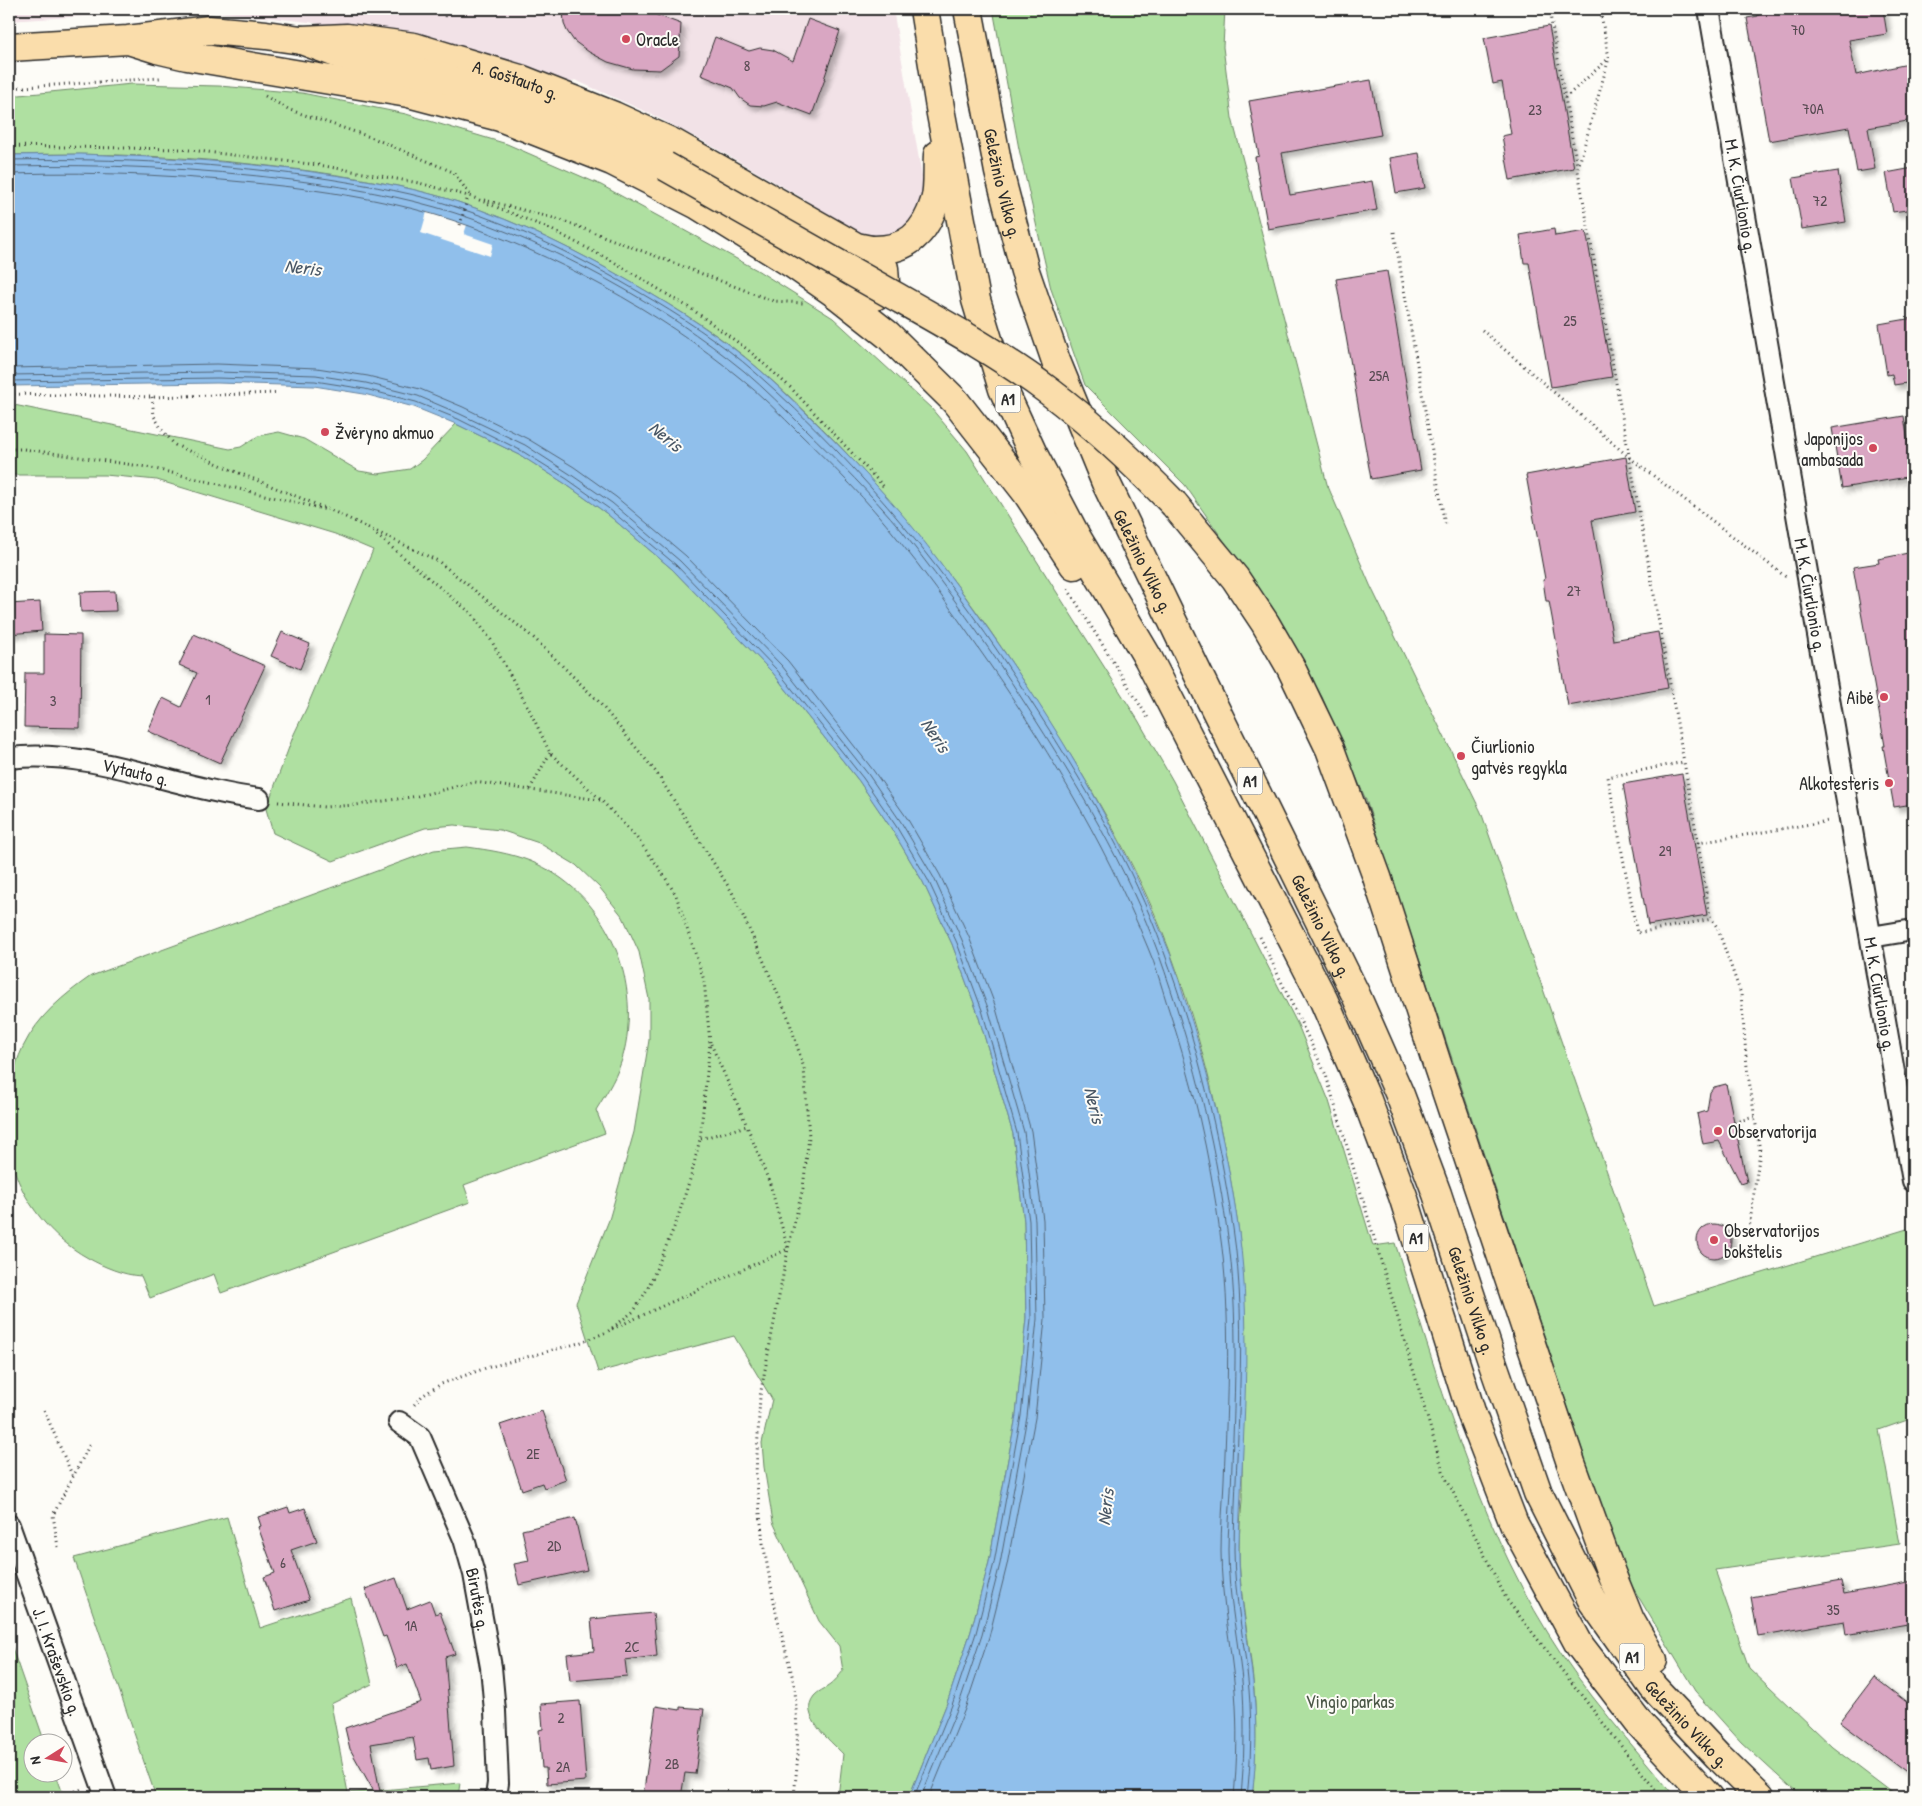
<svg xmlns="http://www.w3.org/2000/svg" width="1922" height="1806" viewBox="0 0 1922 1806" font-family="'Patrick Hand',sans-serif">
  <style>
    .built { fill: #f2e2e7 }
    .green { fill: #afe0a1; stroke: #6d8666 }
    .water { fill: #90bfeb; stroke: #68849e }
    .pier { fill: #fdfcf7 }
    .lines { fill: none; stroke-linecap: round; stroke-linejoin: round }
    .shore { stroke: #536678; stroke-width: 1 }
    .building { fill: #d9a6c2; stroke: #2b2b2b; filter: url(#shadow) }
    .street-casing { stroke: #2b2b2b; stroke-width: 24 }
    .primary-casing { stroke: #2b2b2b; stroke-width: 31 }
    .highway-casing { stroke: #2b2b2b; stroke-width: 31 }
    .path { stroke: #2b2b2b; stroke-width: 3; stroke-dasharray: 1 4; stroke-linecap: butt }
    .street { stroke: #fdfcf7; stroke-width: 20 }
    .primary { stroke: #faddab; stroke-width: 28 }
    .highway { stroke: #faddab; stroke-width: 28 }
    .highway-bridge-casing { stroke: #2b2b2b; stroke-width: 31; stroke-linecap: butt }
    .highway-bridge { stroke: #faddab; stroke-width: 28 }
    .poi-dot { fill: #d1495b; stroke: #fdfcf7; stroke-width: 2 }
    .labels { text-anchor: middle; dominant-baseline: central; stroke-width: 4; stroke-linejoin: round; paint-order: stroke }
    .number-label { font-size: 15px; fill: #564a51 }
    .shield { fill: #fdfcf7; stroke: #6a6a68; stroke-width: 1 }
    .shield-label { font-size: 16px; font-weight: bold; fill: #2b2b2b }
    .poi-label { font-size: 18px; fill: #2b2b2b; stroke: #fdfcf7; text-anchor: start }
    .street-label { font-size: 18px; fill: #2b2b2b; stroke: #fdfcf7 }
    .park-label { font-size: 18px; fill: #4c5848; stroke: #fdfcf7 }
    .water-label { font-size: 19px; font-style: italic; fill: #495765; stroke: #fdfcf7 }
  </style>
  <defs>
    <filter id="shadow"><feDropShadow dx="4.5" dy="4.5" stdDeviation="2.5" flood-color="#0004"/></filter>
  </defs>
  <rect width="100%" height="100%" fill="#fdfcf7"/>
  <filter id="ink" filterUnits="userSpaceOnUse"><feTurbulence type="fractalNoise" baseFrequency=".02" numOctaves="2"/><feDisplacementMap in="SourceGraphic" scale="10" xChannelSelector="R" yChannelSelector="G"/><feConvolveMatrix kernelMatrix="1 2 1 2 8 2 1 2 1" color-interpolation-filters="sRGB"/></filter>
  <g filter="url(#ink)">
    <path class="built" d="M9,9H893L925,194L924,205L905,233L870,240L799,196L703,141L651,114L575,80L564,86L412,39L309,22L192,9L9,21Z"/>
    <path class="green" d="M993,9H1225L1223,47L1232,118L1327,484L1370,585L1481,812L1654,1306L1907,1229L1913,1265V1418L1879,1430L1900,1544L1715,1570L1749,1668L1832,1747L1898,1797H1801L1741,1742L1695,1691L1632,1586L1609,1531L1366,800L1322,697L1288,638L1251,580L1185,485L1085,385L1051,289L1019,149Z
      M132,84L219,86L302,93L406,114L507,144L601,185L757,270L833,318L931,408L967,451L1138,720L1173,781L1298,1025L1329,1101L1373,1246L1395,1243C1438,1376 1474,1513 1548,1633C1584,1692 1632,1744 1675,1797H1252C1256,1762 1257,1726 1254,1690C1250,1642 1239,1596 1239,1548C1239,1532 1241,1516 1242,1500C1243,1445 1241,1389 1240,1333C1240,1298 1243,1261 1238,1226C1224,1132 1202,1038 1169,949C1135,860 1085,776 1034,697C957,576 867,463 759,369C723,337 682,312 641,288C583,254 522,223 458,202C405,185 349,176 294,169C200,157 104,152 9,155V96Z
      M9,404L230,449L241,447L258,436L279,432L304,439L359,471L378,474L410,469L422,460L456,424L520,455L564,483L606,513L672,569L773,673L859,781L891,828L923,882L952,944L977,1011L1013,1134L1024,1221L1026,1318L1016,1416L989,1562L971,1631L947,1703L909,1797H838L843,1754C830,1740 798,1716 814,1696C818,1691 825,1689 830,1685C835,1681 839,1676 843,1671L839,1646L819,1621L773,1522L764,1467L762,1443L772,1399L734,1336L598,1372L576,1303L609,1220L634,1132L649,1040V999L639,952L623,917L600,888L576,865L539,843L500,830L454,825L425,828L333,861L273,833L266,809L294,734L307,707L373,550L335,534L157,480L105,475H9Z
      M467,847C489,850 509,853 530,861C604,891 642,976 624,1052C619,1074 607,1092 596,1110L605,1133L464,1185L470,1202L221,1293L214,1274L150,1298L141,1276C123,1275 104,1267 88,1258C48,1236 15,1193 9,1147C8,1137 9,1127 9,1117C9,1091 12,1070 23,1047C38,1016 64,995 91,976L434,850Z
      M227,1517L260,1628L351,1598L372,1684L331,1704L348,1793L460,1783L458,1797H156L74,1558Z
      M9,1639L45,1743L32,1744V1774H56L64,1797H9Z"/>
    <path class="water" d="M81,154C166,157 250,162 334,175C376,181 418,189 458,202C521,223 579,252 636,285C679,310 722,337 760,370C811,416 861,466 906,519C935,554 962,592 989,630C1058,728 1119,830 1165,941C1173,959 1178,977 1184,996C1209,1073 1228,1152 1239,1232C1253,1336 1242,1440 1239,1544C1238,1591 1248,1636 1253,1682C1257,1720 1257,1759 1252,1797H909L947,1703L971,1631L989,1562L1016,1416L1026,1318L1024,1221L1013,1134L977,1011L952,944L923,882L891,828L859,781L773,673L672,569L606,513L564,483L520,455L456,424L414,407L364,394L314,386L217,383L9,386V155Z"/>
    <path class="pier" d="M427,212L467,225L464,234L493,244L490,256L421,233Z"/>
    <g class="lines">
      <path class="shore" d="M9,160C116,158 223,163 329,179C372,186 415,193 456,207C521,228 581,258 639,292C680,316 721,342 756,373C864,468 953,580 1030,700C1082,780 1132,863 1164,952C1197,1041 1219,1134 1233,1228C1249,1335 1235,1442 1234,1549C1234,1597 1245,1643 1249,1690C1252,1726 1251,1762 1247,1797
        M9,166C104,164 198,168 292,180C347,187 402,196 455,213C556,246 662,304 744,371C765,389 785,409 804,428C838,461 872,495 902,531C946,587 988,645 1026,705C1077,784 1127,867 1159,955C1191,1044 1214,1137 1227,1230C1240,1316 1234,1404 1231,1491C1230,1510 1228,1530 1228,1550C1228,1598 1239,1643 1243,1691C1245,1726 1244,1762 1241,1797
        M9,174C103,171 197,176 291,187C345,194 400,203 452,220C552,253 659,311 740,378C761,395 781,415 800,434C834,467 868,501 897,538C924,571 949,606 974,642C1042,738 1103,839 1148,948C1156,966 1161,985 1167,1004C1192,1079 1210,1155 1220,1233C1232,1315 1227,1398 1224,1480C1223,1504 1221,1527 1221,1551C1221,1599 1231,1644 1235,1691C1238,1727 1237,1762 1234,1797
        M9,368L217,364L317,368L368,376L420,389L463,407L528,439L574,467L616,497L686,556L788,661L873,770L907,818L940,875L969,937L995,1005L1031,1131L1043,1220L1045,1319L1035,1418L1007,1565L989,1637L965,1709L929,1797
        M9,375L217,372L316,375L366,383L418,396L460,414L525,445L570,474L612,503L680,561L782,666L868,774L901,822L934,878L962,940L988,1008L1024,1132L1035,1220L1037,1319L1027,1417L1000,1564L982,1635L958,1707L921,1797
        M9,381L217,378L315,381L365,389L416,402L458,419L522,451L567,479L608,508L676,565L777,670L863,778L896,826L928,880L957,943L982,1010L1017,1133L1029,1221L1031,1319L1021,1416L994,1563L976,1633L952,1705L914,1797"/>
    </g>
    <path class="building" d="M563,9H641L681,24L679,56L660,70L633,69L608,62L589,52L574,41L567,31L564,24Z
      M1757,9H1883L1887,34L1849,40L1856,75L1913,63V120L1868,128L1875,169L1857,172L1849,127L1769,141L1747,18L1758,16Z
      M808,19L840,31L824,79H825L812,115L777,102L764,106L750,105L740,98L733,88L701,75L715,37L749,51L760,48L773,50L793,61Z
      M1549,26L1574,168L1510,180L1502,136L1511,134L1502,82L1493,84L1484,38Z
      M1371,80L1381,135L1282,153L1290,195L1372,181L1377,210L1268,229L1255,157L1259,156L1249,101Z
      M1419,153L1425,188L1396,193L1390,158Z
      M1913,168V209L1893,212L1886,173Z
      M1838,171L1846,222L1802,229L1793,178Z
      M1554,229L1555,236L1586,231L1612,377L1551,387L1529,263H1524L1520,235Z
      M1387,271L1421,470L1371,479L1336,279Z
      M1913,318V382L1894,385L1892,374L1887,375L1879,324Z
      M1904,416L1913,476L1842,488L1832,428Z
      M1626,457L1635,512L1592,520L1613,640L1658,632L1668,688L1568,706L1549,601H1546L1543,580L1545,579L1526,475Z
      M1913,552V804L1894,807L1883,746H1885L1853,567L1879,563L1878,559Z
      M115,591L116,611L81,612L80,592Z
      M40,602L42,631L9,634V604Z
      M282,632L310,644L300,669L271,656Z
      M44,634L81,635L80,728L24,727L25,673H44Z
      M194,634L265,666L220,763L148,731L163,698L181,707L197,673L179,665Z
      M1682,774L1707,915L1648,925L1623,784Z
      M1726,1084L1747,1182L1741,1184L1719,1141L1703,1144L1697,1114L1707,1111L1710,1092L1714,1087Z
      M1697 1241a17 17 0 1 1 34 0a17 17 0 1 1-34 0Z
      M542,1411L566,1480L544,1488L542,1483L522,1490L500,1425Z
      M288,1507L290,1513L305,1508L317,1541L291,1550L309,1600L275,1611L264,1577L275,1573L258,1527L261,1526L258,1517Z
      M575,1518L587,1570L519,1585L514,1564L529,1561L522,1530Z
      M396,1578L407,1609L430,1600L435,1614L440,1612L455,1654L445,1657L454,1766L431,1770L429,1758L417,1760L413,1737L371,1744L381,1797H377L350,1749L345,1728L421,1702L407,1664L397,1668L386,1636L383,1637L365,1589Z
      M1841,1581L1844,1594L1913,1581V1623L1846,1635L1844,1621L1758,1636L1751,1597Z
      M653,1613L657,1656L625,1660L627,1676L570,1681L567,1654L594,1651L591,1619Z
      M1874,1677L1913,1707V1777L1840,1722Z
      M580,1701L586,1781L547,1784L546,1768H542L539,1730L543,1729L541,1704Z
      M656,1706L680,1710V1707L704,1709L695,1774L685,1773L681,1797H643Z"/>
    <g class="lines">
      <g class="street-casing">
        <g id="street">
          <path id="s1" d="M1709,9L1913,1181"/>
          <path id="s2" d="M9,758C94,748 176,789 259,799"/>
          <path d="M1871,937L1913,930"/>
          <path id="s3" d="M399,1422L420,1437L464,1539L474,1574L491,1667L495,1711L498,1783L496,1797"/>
          <path id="s4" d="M9,1525L106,1797"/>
        </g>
      </g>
      <g class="primary-casing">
        <g id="primary">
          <path id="s5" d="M9,47L128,40L209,30L266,35L301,40L347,38L414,47L520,79L614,116L673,143L856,247L871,250L884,268L885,282L880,293L871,298L859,299L836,294L793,264L698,205L612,161L500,117L408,93L187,56L157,49L128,40"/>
        </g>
      </g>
      <g class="highway-casing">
        <g id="highway">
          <path d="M924,9L941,114L976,300L1003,389L1033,454L1077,538L1148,658L1324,1001L1367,1100L1403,1196L1472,1415L1514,1524L1580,1646L1639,1723L1708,1797"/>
          <path id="s6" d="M968,9L999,172L1025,271L1056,361L1106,483L1199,676L1355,993L1400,1095L1437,1194L1492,1361L1538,1493L1593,1602L1653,1687L1718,1756L1760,1797"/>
          <path d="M301,40L336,53L409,70L471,86L528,105L586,126L665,166"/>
          <path d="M871,250C906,251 925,235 935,201C939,188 937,170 938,155"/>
          <path d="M836,294L888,335L955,401L1027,493L1074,565"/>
          <path d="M1174,504L1235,578L1265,623L1291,668L1330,749L1377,877L1438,1067L1571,1463L1611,1573L1630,1620L1653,1660"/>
        </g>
      </g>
      <path class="path" d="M1549,9L1684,762
        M445,17L447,9
        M9,88L160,78
        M265,96L290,110L373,138L453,172L471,196
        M1565,98L1608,59
        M9,146L181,149L319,165L419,183L472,197L550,229L614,262L693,310L747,349L791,388L885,488
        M1578,168L1609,58L1600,9
        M484,200L561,220L773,301L803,303
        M460,225L468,196
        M1394,232L1445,525
        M1482,330L1630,458L1786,577
        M9,394L152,397L277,393
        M152,397L154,416L162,430L175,445L239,473L335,512L438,561L535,639L598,701L656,772L732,892L761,955L788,1017L804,1068L809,1137L803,1188L788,1249L760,1396L756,1474L763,1543L776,1612L795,1687L798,1755L794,1797
        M9,449H24L147,467L327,510
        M373,532L472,614L491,640L530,711L550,753L601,800L636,837L660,869L676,895L704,980L710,1043L700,1139L691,1176L676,1223L648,1288L634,1311L607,1332L579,1343L486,1368L441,1384L422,1396L412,1407
        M1068,589L1148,718
        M530,789L550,753
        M278,802L324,807L356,805L418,796L475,782L600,800
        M1698,843L1684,762L1608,777L1637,933L1712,919
        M1260,937L1326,1075L1444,1474L1507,1600L1661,1797
        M711,1044L747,1126
        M1734,1122L1755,1117
        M1731,1238L1749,1229L1760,1151L1747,1067L1741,994L1717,927L1710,916L1698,843L1828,821
        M612,1329L788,1249L770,1184L747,1126L700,1139
        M44,1410L73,1477
        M58,1547L53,1515L91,1442
        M56,1797L82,1789"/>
      <use href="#street" class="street"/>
      <use href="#primary" class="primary"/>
      <use href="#highway" class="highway"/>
      <g class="highway-bridge-casing">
        <path id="highway-bridge" d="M665,166C736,206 808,247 879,287C937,320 997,352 1050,392C1095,426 1135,464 1174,504"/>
      </g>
      <use href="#highway-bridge" class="highway-bridge"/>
    </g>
  </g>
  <g class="poi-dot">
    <circle cx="626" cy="39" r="5"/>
    <circle cx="325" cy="432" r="5"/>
    <circle cx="1873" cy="448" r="5"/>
    <circle cx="1884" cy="697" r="5"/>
    <circle cx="1461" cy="756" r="5"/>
    <circle cx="1889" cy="783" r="5"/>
    <circle cx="1718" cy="1131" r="5"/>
    <circle cx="1714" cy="1240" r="5"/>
  </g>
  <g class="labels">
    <g class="number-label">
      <text x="1798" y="29">70</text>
      <text x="747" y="65">8</text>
      <text x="1813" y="108">70A</text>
      <text x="1535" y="109">23</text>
      <text x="1820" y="200">72</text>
      <text x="1570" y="320">25</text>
      <text x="1379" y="375">25A</text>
      <text x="1574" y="590">27</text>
      <text x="208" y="699">1</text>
      <text x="53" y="700">3</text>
      <text x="1665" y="850">29</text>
      <text x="533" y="1453">2E</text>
      <text x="554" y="1545">2D</text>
      <text x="283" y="1562">6</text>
      <text x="1833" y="1609">35</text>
      <text x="411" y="1625">1A</text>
      <text x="632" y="1646">2C</text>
      <text x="561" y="1717">2</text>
      <text x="672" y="1763">2B</text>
      <text x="563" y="1766">2A</text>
    </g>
    <g class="shield">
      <rect x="995.5" y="385.5" width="25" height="27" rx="4"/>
      <rect x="1237.5" y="767.5" width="25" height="27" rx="4"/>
      <rect x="1403.5" y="1224.5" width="25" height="27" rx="4"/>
      <rect x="1619.5" y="1643.5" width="25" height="27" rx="4"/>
    </g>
    <g class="shield-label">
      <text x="1008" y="399">A1</text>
      <text x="1250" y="781">A1</text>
      <text x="1416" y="1238">A1</text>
      <text x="1632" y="1657">A1</text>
    </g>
    <g class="poi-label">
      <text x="636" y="39">Oracle</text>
      <text x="335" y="432">Žvėryno akmuo</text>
      <text x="1863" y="438" text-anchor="end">Japonijos<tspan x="1863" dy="21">ambasada</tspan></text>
      <text x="1874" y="697" text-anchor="end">Aibė</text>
      <text x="1471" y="746">Čiurlionio<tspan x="1471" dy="21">gatvės regykla</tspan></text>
      <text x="1879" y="783" text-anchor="end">Alkotesteris</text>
      <text x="1728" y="1131">Observatorija</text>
      <text x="1724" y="1230">Observatorijos<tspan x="1724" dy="21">bokštelis</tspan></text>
    </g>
    <g class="street-label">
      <text stroke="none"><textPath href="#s5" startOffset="514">A. Goštauto g.</textPath></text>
      <text stroke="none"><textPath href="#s6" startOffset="178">Geležinio Vilko g.</textPath></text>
      <text stroke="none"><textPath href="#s1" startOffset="190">M. K. Čiurlionio g.</textPath></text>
      <text stroke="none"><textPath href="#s6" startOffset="582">Geležinio Vilko g.</textPath></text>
      <text stroke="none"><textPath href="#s1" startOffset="595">M. K. Čiurlionio g.</textPath></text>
      <text stroke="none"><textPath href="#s2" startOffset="128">Vytauto g.</textPath></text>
      <text stroke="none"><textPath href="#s6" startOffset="988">Geležinio Vilko g.</textPath></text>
      <text stroke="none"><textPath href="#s1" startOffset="1000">M. K. Čiurlionio g.</textPath></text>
      <text stroke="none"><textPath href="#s6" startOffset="1392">Geležinio Vilko g.</textPath></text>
      <text stroke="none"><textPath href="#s3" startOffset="199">Birutės g.</textPath></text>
      <text stroke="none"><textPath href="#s4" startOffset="145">J. I. Kraševskio g.</textPath></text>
      <text stroke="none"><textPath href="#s6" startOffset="1872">Geležinio Vilko g.</textPath></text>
    </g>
    <g class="park-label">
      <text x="1350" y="1701">Vingio parkas</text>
    </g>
    <g class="water-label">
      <text transform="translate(303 267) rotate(7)">Neris</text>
      <text transform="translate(666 436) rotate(39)">Neris</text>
      <text transform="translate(936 735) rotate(56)">Neris</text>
      <text transform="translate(1095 1105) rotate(77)">Neris</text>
      <text transform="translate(1105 1507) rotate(-83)">Neris</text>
    </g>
  </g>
  <rect width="1922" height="1806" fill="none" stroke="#fdfcf7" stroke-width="30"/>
  <rect x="15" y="15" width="1892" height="1776" fill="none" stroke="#2b2b2b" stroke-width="2" filter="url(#ink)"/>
  <g transform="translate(48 1758) rotate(259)"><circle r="24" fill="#fdfcf7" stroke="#a9a8a5"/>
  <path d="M0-4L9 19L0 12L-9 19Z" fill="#d1495b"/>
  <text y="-8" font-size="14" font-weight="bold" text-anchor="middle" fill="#2b2b2b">N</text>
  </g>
</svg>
